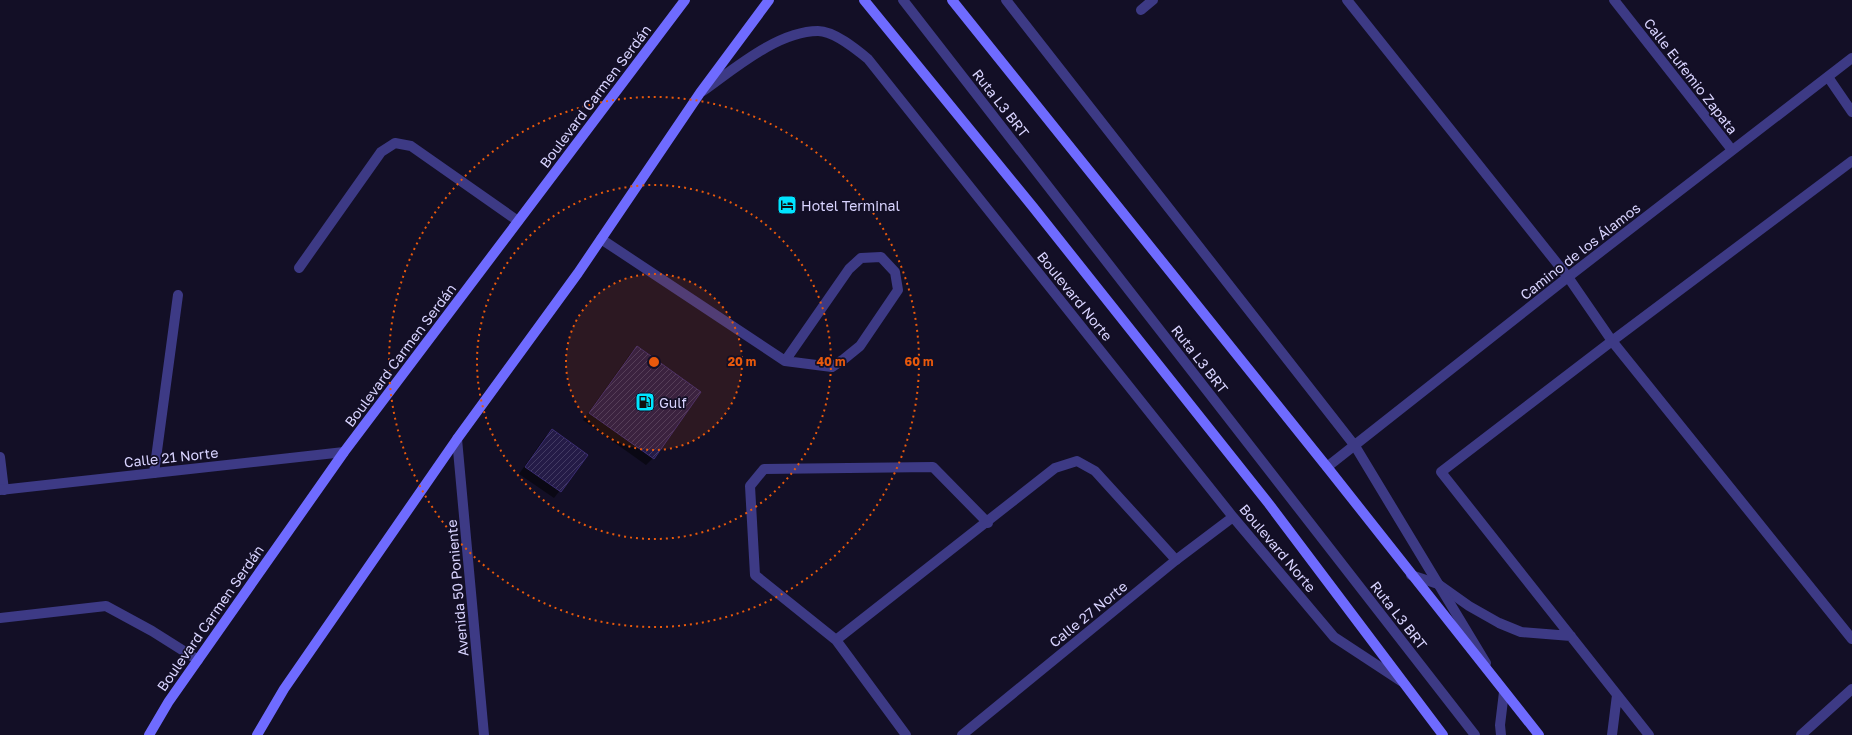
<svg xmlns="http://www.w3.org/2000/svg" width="1852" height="735" viewBox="0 0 1852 735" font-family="'Golos Text',sans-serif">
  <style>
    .shadow { fill: #0007 }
    .building { fill: url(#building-hatch); stroke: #3b2d73 }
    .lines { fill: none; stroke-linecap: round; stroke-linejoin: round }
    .service { stroke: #3d3a85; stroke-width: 10 }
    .minor { stroke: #3d3a85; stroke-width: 10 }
    .tertiary { stroke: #3d3a85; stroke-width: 10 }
    .secondary { stroke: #6f6bff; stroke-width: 10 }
    .ring { fill: none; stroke: #e8590c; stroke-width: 2; stroke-dasharray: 2 4 }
    .labels { text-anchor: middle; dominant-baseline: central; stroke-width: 3.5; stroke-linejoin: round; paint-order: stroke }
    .street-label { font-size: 14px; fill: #d9d4ff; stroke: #130f26 }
    .poi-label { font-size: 14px; fill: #d9d4ff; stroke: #130f26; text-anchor: start }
    .centre { fill: #e8590c; stroke: #130f26; stroke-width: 2 }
    .ring-label { font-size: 12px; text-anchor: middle; font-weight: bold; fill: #e8590c; stroke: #130f26; stroke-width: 3.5; stroke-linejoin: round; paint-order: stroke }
  </style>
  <defs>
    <pattern id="building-hatch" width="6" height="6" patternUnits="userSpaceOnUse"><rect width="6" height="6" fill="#241b47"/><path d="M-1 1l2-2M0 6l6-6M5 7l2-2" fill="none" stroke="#433b63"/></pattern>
  </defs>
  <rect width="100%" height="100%" fill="#130f26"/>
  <path class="shadow" d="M637,347L700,392L653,458L646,465L583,420L630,354Z
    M552,430L587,455L554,498L519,474L545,437Z"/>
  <path class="building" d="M637,346L701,392L654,459L589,413Z
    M552,429L588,455L561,492L525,467Z"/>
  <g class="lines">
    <path class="service" d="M903,0L1475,735
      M1347,0L1568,277L1612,341L1852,639
      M1141,10L1153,0
      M1828,77L1852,112
      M601,239L785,361L832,367L844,359L860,346L898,290L895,272L881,257L861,258L849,269L785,361
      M299,268L381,152L395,143L411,146L518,221
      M0,457L4,490
      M154,473L178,295
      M1411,575L1438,584L1469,606L1499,623L1521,632L1571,636
      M0,618L106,606L152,631L198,660
      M836,640L755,575L750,486L764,469L933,467L988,523
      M906,735L836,640L1055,468L1077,461L1095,471L1176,560
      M1501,735L1500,725L1504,692
      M1612,735L1617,695
      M1649,735L1441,472L1612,341L1852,161
      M1801,735L1852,689"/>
    <path class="minor" d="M1006,0L1355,446L1486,663
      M1614,0L1732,150
      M703,91C734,69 778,31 818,31C834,31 856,49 868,59L1233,517L1334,637L1401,681
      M457,439L484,735
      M1327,467L1568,277L1852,58
      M962,735L1176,560L1233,517"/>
    <path class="tertiary" d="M0,490L344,452"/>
    <path class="secondary" d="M864,0L1033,207L1269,504L1443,735
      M952,0L1327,467L1539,735
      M149,735L169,701L344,452L685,0
      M257,735L284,689L457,439L578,273L700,93L769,0"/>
  </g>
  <circle cx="654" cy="362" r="88" fill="#e8590c" fill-opacity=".12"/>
  <g class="ring">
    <circle cx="654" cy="362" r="88"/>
    <circle cx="654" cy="362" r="177"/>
    <circle cx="654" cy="362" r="265"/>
  </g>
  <defs>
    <g id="hotel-square" transform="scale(1)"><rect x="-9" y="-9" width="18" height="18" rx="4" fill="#00e5ff" stroke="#130f26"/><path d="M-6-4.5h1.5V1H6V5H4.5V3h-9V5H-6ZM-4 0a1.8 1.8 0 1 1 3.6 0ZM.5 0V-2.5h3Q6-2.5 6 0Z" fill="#111"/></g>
    <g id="fuel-square" transform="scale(1)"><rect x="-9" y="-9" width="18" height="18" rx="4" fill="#00e5ff" stroke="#130f26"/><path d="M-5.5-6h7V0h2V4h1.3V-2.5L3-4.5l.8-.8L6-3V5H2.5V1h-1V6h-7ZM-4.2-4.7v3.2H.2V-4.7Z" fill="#111"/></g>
  </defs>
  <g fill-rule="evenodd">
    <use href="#hotel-square" x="787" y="205"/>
    <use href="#fuel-square" x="645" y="402"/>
  </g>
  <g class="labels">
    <g class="street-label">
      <text transform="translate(1691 76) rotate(52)">Calle Eufemio Zapata</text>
      <text transform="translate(595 96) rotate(-53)">Boulevard Carmen Serdán</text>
      <text transform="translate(1001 103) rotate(52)">Ruta L3 BRT</text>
      <text transform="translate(1580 251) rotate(-38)">Camino de los Álamos</text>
      <text transform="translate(1075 296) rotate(51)">Boulevard Norte</text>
      <text transform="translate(400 355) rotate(-53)">Boulevard Carmen Serdán</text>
      <text transform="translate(1200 359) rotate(52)">Ruta L3 BRT</text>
      <text transform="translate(171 457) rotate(-6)">Calle 21 Norte</text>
      <text transform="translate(1278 548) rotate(50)">Boulevard Norte</text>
      <text transform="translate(457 588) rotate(-95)">Avenida 50 Poniente</text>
      <text transform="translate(1088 614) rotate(-39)">Calle 27 Norte</text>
      <text transform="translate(1399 615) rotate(52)">Ruta L3 BRT</text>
      <text transform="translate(210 618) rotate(-55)">Boulevard Carmen Serdán</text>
    </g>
    <g class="poi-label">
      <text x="801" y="205">Hotel Terminal</text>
      <text x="659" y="402">Gulf</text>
    </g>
  </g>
  <circle cx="654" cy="362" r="6" class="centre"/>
  <g class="ring-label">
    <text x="742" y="366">20 m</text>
    <text x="831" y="366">40 m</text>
    <text x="919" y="366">60 m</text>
  </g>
</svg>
